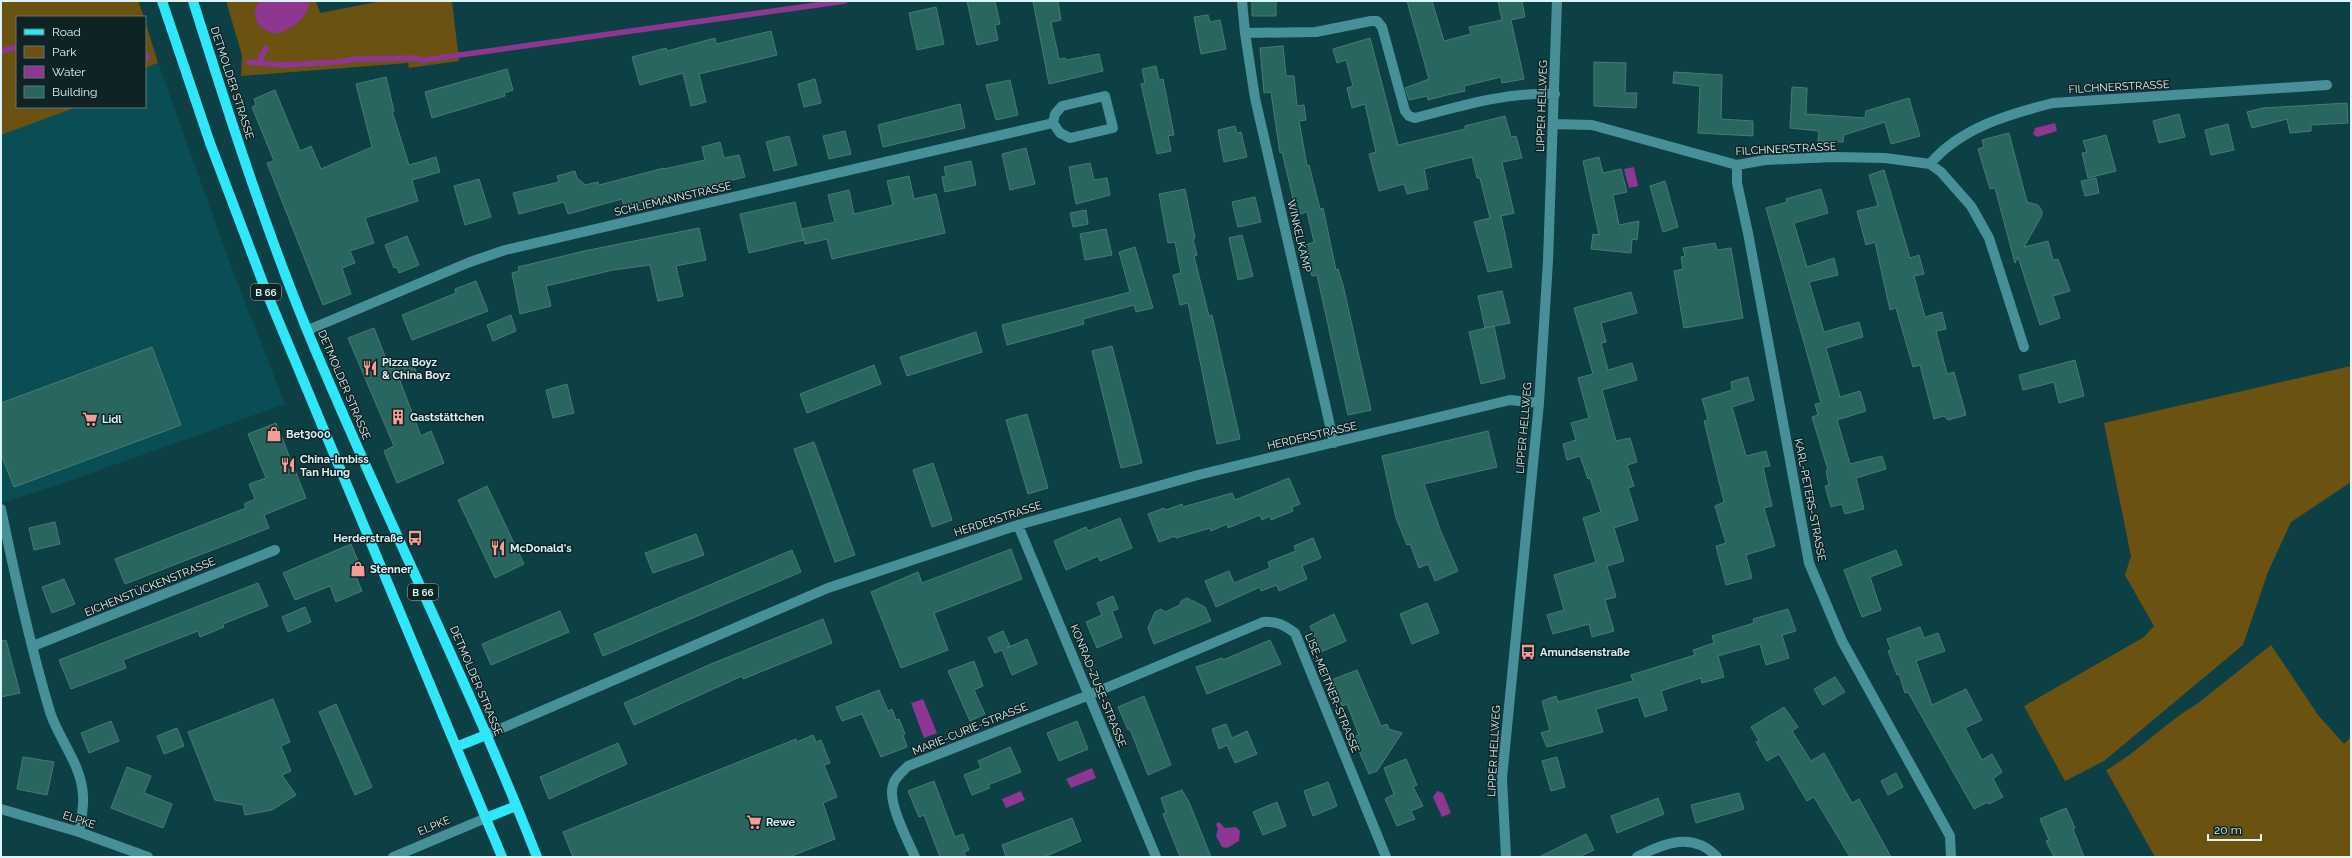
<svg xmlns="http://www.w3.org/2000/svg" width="2352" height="858" viewBox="0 0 2352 858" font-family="Raleway,sans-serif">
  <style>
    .built { fill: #094e55 }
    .green { fill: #6c5211 }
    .water { fill: #8d3792 }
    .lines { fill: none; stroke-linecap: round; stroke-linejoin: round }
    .stream { stroke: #8d3792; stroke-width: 5.5 }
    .building { fill: #28665f; stroke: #4b7a73 }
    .minor { stroke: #489098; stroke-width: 10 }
    .major { stroke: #2fe7f9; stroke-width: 10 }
    .labels { text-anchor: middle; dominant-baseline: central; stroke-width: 3; stroke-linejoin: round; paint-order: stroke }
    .shield { fill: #0f2325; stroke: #9eb5b8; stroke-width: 1 }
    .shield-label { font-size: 10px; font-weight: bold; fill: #dbf4f7 }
    .street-label { font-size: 11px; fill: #dbf4f7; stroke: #0f2325 }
    .poi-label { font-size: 11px; font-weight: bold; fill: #dbf4f7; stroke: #0f2325; text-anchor: start }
  </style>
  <rect width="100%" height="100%" fill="#0d4045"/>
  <path class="built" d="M158,63L236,280L285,404L69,481L1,503V135L77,107H145V68Z"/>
  <path class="green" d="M1,1H138L144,17H17V107H77L1,135Z
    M226,1H316L320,13L382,1H452L459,61L409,68L408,63L241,76L242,55Z
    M145,21L158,63L145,68Z
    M2351,366V482L2291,522L2268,572L2243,645L2104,761L2065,781L2024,706L2144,637L2154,626L2125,575L2131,556L2104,423Z
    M2271,645L2318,715L2344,744L2351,737V857H2155L2106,770C2139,752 2164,723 2197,704Z"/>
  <path class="water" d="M259,1H310C306,21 291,30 273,34C257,26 250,20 259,1Z
    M2055,123L2057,131L2037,137L2033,134L2035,128Z
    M1634,167L1638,186L1629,188L1624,169Z
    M923,699L937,733L924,738L911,703Z
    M1092,768L1096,778L1071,788L1066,779Z
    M1021,791L1025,800L1006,808L1002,799Z
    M1437,791L1443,793L1451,813L1442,817L1433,797Z
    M1219,822L1225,828L1236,827L1240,831L1239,841L1227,848L1222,847L1216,836L1218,829L1216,824Z"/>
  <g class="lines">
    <path class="stream" d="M1,51L17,47
      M145,57H148
      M249,62L283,65L338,62L356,59L414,58L424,60L845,1
      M259,62L266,48"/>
  </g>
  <path class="building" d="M967,1H995L1000,24L995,25L998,40L977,45Z
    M1033,1H1058L1061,20L1051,22L1059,59L1065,58L1066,60L1099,54L1103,71L1049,84Z
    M1252,1H1276V16H1252Z
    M1407,1H1432L1444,41L1471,34L1469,27L1502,20L1498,1H1522L1525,17L1511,20L1524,79L1502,83L1501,77L1464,86L1465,91L1447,95L1428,100L1427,96L1409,100L1405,88L1429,79Z
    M936,7L944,44L917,50L909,13Z
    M1208,15L1210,22L1220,20L1226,49L1201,54L1194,17Z
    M771,31L777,55L699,74L706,102L691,106L683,73L640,85L632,57L666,48L667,51L715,38L716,44Z
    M1370,38L1398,145L1465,129V126L1505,116L1511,137L1516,136L1522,158L1502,162L1514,213L1501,216L1512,267L1488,272L1474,222L1490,218L1480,178H1477L1472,157L1424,169L1428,189L1407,194L1404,184L1379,191L1369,154L1376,152L1365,104L1352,108L1347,88L1353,86L1346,60L1337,63L1333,49Z
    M1283,46L1286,76H1294L1297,106L1304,105L1306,120L1299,121L1307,166L1309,165L1320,209L1323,208L1336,270L1338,269L1343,285L1371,410L1348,415L1317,275L1312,276L1305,245L1314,242L1307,212L1297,215L1282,152L1280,153L1271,92L1264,93L1260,48Z
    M1594,62L1626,63L1625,93H1637L1636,108L1594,106Z
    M1156,66L1159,80L1163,79L1174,135L1168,136L1171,151L1157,154L1141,84L1145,83L1142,69Z
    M507,69L513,90L504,93L505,96L432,118L425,92Z
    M1674,72L1722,75L1721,119L1753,121V136L1698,133L1700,86L1673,83Z
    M386,77L394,111H392L409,165L436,157L440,172L412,180L418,201L365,218L374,243L350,251L355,263L342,268L351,294L323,305L267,163L274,161L252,107L256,105L254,99L275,90L300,151L311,146L321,169L372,147L356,84Z
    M815,79L821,103L804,107L798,84Z
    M1010,80L1018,115L996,120L986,85Z
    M1792,87L1807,88L1806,114L1865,118L1866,111L1909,98L1920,136L1891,144L1885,122L1844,135L1843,142L1818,141L1819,131L1790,128Z
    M2347,103L2348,123L2311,125V131L2290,133L2287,119L2252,128L2247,112L2263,108Z
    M960,104L965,128L883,147L878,125Z
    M2179,114L2185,137L2159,143L2153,121Z
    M2228,124L2234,150L2211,155L2205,130Z
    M1235,126L1237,133L1241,132L1247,157L1224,162L1218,130Z
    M845,131L851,154L829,159L823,136Z
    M2009,133L2027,202L2038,205L2042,211V215L2024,247L2048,241L2053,260L2058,259L2070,291L2053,296L2060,318L2040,325L2018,257L2015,263L1995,188L1990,189L1978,149L1984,147L1982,140Z
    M2106,135L2116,171L2088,178L2082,153L2087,152L2083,141Z
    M789,136L797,165L774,171L766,142Z
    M720,142L724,158L739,155L745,177L624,206L622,199L568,214L564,202L519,214L513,193L559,182L557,176L575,171L577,178L585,185L598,182L599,185L664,168V169L705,160L702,147Z
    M1026,148L1035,184L1010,190L1002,154Z
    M1599,157L1603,173L1621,169L1627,192L1613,195L1619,225L1639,221L1637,240L1632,239L1631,253L1591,249L1593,234L1599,235L1583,161Z
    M971,161L976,185L945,192L942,177L946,176L944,167Z
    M1090,163L1094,180L1107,178L1110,195L1076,204L1069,167Z
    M1884,170L1910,258L1919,255L1924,274L1914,276L1925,317L1942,312L1946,329L1936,331L1947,374L1954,372L1966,415L1948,420L1944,416L1934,419L1920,365L1913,367L1896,308L1890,310L1875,242L1866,245L1857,211L1878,206L1869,175Z
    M909,176L914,199L936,194L945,233L832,259L827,239L805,244L802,229L835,222L828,195L849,190L854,214L893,205L887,181Z
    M2096,178L2099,193L2085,196L2081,181Z
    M479,179L491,217L465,225L454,186Z
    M1665,181L1678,227L1663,232L1650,186Z
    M1185,189L1195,238L1193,239L1197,255L1194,256L1209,316L1212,315L1240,439L1217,444L1188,303L1180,305L1173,275L1181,273L1175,242L1168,243L1159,194Z
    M1821,189L1828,213L1794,223L1807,267L1834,258L1838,275L1809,282L1824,332L1859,322L1863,337L1826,348L1840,397L1860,391L1866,411L1837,420L1850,464L1882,456L1886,469L1856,478L1864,509L1845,514L1842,504L1831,507L1825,486L1829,485L1826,471L1828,470L1812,417L1818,415L1815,404L1821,403L1766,208L1787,202L1786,199Z
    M1255,197L1261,222L1238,227L1232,202Z
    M795,202L804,240L749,253L740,214Z
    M1086,210L1088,224L1073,227L1070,213Z
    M699,228L706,260L676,266L683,296L658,301L650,265L613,270L546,286L551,306L520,314L512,273L519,271L518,267L584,251Z
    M1106,229L1112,255L1085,260L1080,234Z
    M1242,235L1253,276L1238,280L1229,238Z
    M407,236L419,265L399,273L397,267L394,268L385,245Z
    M1715,243L1717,250L1731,248L1743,318L1684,328L1674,271L1683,269L1681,257L1685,256L1683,248Z
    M1135,247L1153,308L1136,312L1134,305L1083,319L1084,324L1007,345L1002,325L1130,292L1119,252Z
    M476,281L488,311L412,340L402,315L456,293L455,289Z
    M1502,291L1510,323L1485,328L1478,296Z
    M1631,292L1637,313L1601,323L1606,342L1601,343L1608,370L1632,363L1637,380L1602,390L1616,441L1630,438L1637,462L1627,465L1634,486L1628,488L1638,520L1614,528L1624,561L1607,566L1616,597L1605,600L1614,631L1592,637L1589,624L1553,634L1547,615L1564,610L1554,575L1596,562L1583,518L1601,512L1590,478L1588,479L1580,456L1567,460L1563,444L1576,440L1571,423L1589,418L1578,378L1593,374L1574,308Z
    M511,315L516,331L493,341L487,325Z
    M1494,326L1505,378L1481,384L1469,332Z
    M374,328L390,369L412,361L417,374L400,381L421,436L431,431L444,463L397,483L384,451L394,446L348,338Z
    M976,332L982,352L907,376L900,357Z
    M1112,346L1142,463L1121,468L1092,351Z
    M152,347L181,425L14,487L1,454V403Z
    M2075,360L2084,396L2059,403L2054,382L2023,390L2019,375Z
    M874,365L881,384L807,413L800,394Z
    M1748,377L1754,400L1732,407L1746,456L1766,451L1770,466L1763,467L1772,506L1764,508L1775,546L1746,555L1752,578L1726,585L1716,546L1726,543L1715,506L1724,502L1704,421L1708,420L1702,399L1732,390L1731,382Z
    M567,384L574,413L553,418L546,390Z
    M1027,414L1048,488L1028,494L1006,420Z
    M276,423L306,498L264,515L269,528L125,584L115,559L246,508L244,504L255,499L249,484L266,478L248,434Z
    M1488,431L1497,467L1424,484L1441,532L1458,571L1435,581L1428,564L1419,568L1410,544L1407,545L1396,518L1382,456Z
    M814,442L855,555L835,562L794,449Z
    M933,463L952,520L932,527L913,470Z
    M1289,478L1300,504L1292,507L1293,511L1271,520L1270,516L1262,520L1260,515L1228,528L1227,524L1211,531L1210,528L1176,538L1175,536L1159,542L1148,514L1164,508L1166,510L1182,504L1183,507L1232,493L1235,500Z
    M487,486L524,564L495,578L458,500Z
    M1120,518L1132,548L1100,561L1098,556L1066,570L1054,541L1086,527L1088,531Z
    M55,522L60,544L34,550L29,528Z
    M696,534L704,555L653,573L645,553Z
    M1313,538L1321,558L1302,566L1307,579L1279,591L1277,585L1261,591L1260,587L1216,607L1205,581L1229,571L1234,583L1270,568L1268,562L1296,551L1294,546Z
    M351,544L362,571L355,574L362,591L336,602L330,586L295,600L283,573Z
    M1011,549L1022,579L934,613L948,650L901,668L871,592L918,572L922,583Z
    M792,550L801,572L603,656L594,634Z
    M1896,550L1902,565L1870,577L1881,610L1862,617L1844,570Z
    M64,579L75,604L52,613L42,587Z
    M258,583L268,606L223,624L224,627L200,637L198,631L123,660L126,668L71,689L59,660Z
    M1113,596L1118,609L1112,611L1122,637L1097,648L1086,622L1102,615L1097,603Z
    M1187,598L1205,607L1211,621L1154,644L1148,628L1155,612L1161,609L1165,612L1180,605L1181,601Z
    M1427,603L1439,633L1412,644L1400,614Z
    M305,607L311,622L288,632L282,617Z
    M1788,609L1796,631L1782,635L1789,658L1766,665L1760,644L1718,656L1724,677L1702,683L1701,678L1661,691L1667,710L1645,717L1638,697L1596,709L1603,732L1547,747L1541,733L1550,730L1542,701L1556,696L1558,702L1633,681L1631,675L1695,655L1693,650L1714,643L1712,636L1754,623L1753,619Z
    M560,611L569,632L491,665L482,644Z
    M1334,614L1346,641L1321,652L1310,626Z
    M823,619L832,643L743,679L742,676L634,725L624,703L711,664Z
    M1920,627L1924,638L1938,633L1945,651L1916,661L1932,705L1966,689L1982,720L1965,728L1982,760L1992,754L2002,772L1993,779L2003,797L1989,804L1988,802L1974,809L1908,692L1905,693L1899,674L1897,675L1888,651L1891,650L1887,639Z
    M1003,631L1010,646L1007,648L1027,639L1037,664L1012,675L1002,650L995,653L988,638Z
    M6,640L20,693L1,697V641Z
    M1270,640L1281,664L1207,694L1196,667L1222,658L1223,660Z
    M974,661L983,686L974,690L985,714L970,721L948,671Z
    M1357,670L1381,726L1387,724L1389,729L1402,733L1377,771L1369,774L1353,737L1359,735L1347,704L1342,706L1331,680Z
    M1835,677L1845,692L1823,705L1814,689Z
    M879,690L888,711L892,709L896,720L899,719L905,734L903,735L907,747L881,757L862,714L842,721L836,707Z
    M1144,696L1171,765L1148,775L1130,729L1128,730L1118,707Z
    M273,699L290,742L281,746L291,771L282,775L296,795L272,810L245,815L243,805L215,800L188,732Z
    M336,704L372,787L355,795L319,712Z
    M1784,707L1798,727L1792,731L1811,761L1824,753L1852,803L1859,799L1891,857H1850L1814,797L1807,801L1779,754L1767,761L1756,742L1759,741L1751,727Z
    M111,721L119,741L89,753L81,733Z
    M1077,721L1088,749L1059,761L1047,733Z
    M1226,724L1232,738L1247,731L1257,754L1235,763L1227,745L1219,749L1212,729Z
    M177,728L184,746L164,754L157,736Z
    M813,735L816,742L821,740L830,763L824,765L837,797L823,803L835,839L789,857H573L563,832L796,739L797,742Z
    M618,743L627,764L549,799L540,777Z
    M1010,747L1021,772L988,785L990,788L972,795L964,775L981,768L978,761Z
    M23,757L54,762L47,795L17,789Z
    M1557,757L1565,787L1551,791L1542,761Z
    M1406,759L1417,785L1413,787L1423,806L1411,811L1415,819L1397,826L1385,799L1394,794L1384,768Z
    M127,767L151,776L144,793L172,804L163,828L111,808Z
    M1896,773L1903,787L1888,795L1881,781Z
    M934,781L955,837L963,834L969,850L964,852L966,857H940L924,815L919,817L908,791Z
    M1328,782L1337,806L1313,816L1304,791Z
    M1182,790L1189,802L1211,857H1180L1163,814L1166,813L1161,798Z
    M1739,793L1744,809L1696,823L1691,805Z
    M1658,798L1664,814L1617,833L1611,816Z
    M1277,802L1286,826L1263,835L1253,812Z
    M2066,808L2075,828L2073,829L2084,857H2054L2046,841L2049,840L2040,819Z
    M1072,818L1081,841L1044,857H1006L1002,845Z
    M1586,834L1594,850L1579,857H1539Z"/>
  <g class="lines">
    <path class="minor" d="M1242,1L1245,33
      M1553,124L1592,125L1737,165L1765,160L1834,157L1885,158L1930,164L1941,172L1971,206L1989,238L2024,347
      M1930,164C1960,128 2009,114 2053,103L2327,85
      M1737,165V183L1748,233L1809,563L1842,641L1950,836L1951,857
      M308,330L470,262L505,250L1053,123L1055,114L1062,106L1105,96L1113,128L1070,138L1060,133L1053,123
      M1334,443L1255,98L1245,33L1316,32L1371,21H1377L1382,27L1405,111L1409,116L1415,118C1461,106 1506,92 1555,94
      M1,509C15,577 30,645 50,712C59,740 82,765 83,796C84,808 81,820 79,832
      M1018,525L1156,857
      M33,646L275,550
      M486,735L828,588L1018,525L1198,475L1510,400L1539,403
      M1,809L79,832L148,857
      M393,857L486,818
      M915,857C908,841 887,802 893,785C895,777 902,772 908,766L1089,695L1263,622C1277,621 1284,625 1295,633L1386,857
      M1506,857L1502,778L1539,403L1548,261L1557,1
      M1637,857C1664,843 1693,831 1717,857"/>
    <path class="major" d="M162,1L210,143L266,291L502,857
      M193,1C228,112 263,222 307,330C380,507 467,678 537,857
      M456,747L486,735
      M486,818L516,806"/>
  </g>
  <defs>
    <g id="restaurant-bare" transform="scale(1.2)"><path d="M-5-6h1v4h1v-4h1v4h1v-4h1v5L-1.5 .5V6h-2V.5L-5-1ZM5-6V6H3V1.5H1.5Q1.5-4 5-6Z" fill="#f59c94" stroke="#0f2325" stroke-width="2.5" paint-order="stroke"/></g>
    <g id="building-bare" transform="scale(1.2)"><path d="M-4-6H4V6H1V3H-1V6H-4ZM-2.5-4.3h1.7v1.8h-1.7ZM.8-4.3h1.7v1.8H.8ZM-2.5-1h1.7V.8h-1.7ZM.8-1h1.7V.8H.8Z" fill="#f59c94" stroke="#0f2325" stroke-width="2.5" paint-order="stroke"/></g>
    <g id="supermarket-bare" transform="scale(1.2)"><path d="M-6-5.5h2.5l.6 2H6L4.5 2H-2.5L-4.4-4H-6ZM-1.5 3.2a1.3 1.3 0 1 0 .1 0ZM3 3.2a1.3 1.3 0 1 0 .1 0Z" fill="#f59c94" stroke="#0f2325" stroke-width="2.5" paint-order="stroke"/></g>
    <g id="shop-bare" transform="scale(1.2)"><path d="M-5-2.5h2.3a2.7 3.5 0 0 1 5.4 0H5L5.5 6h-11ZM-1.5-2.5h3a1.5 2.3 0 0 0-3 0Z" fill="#f59c94" stroke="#0f2325" stroke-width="2.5" paint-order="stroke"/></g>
    <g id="bus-bare" transform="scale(1.2)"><path d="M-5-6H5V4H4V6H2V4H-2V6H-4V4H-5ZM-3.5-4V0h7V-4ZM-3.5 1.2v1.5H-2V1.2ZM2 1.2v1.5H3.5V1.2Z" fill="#f59c94" stroke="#0f2325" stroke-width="2.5" paint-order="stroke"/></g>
  </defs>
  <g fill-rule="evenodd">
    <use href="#restaurant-bare" x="370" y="368"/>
    <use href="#building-bare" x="398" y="417"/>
    <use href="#supermarket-bare" x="90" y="419"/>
    <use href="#shop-bare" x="274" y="434"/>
    <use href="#restaurant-bare" x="288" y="465"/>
    <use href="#bus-bare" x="415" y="538"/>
    <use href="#restaurant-bare" x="498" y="548"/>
    <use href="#shop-bare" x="358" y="569"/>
    <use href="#bus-bare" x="1528" y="652"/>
    <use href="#supermarket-bare" x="754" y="822"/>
  </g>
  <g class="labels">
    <g class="shield">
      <rect x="251" y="284" width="30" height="16" rx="3"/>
      <rect x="408" y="584" width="30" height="16" rx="3"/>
    </g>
    <g class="shield-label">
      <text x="266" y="292">B 66</text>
      <text x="423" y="592">B 66</text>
    </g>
    <g class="street-label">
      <text transform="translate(232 83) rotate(72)">DETMOLDER STRASSE</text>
      <text transform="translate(2119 87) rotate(-3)">FILCHNERSTRASSE</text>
      <text transform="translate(1542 106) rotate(-88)">LIPPER HELLWEG</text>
      <text transform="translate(1786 149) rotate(-3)">FILCHNERSTRASSE</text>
      <text transform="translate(673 199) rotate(-13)">SCHLIEMANNSTRASSE</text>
      <text transform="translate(1299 236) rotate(77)">WINKELKAMP</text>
      <text transform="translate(344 385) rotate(67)">DETMOLDER STRASSE</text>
      <text transform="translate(1524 428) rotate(-85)">LIPPER HELLWEG</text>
      <text transform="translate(1312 436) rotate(-13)">HERDERSTRASSE</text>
      <text transform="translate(1810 500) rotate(79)">KARL-PETERS-STRASSE</text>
      <text transform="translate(998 519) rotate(-18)">HERDERSTRASSE</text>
      <text transform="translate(150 587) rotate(-22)">EICHENSTÜCKENSTRASSE</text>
      <text transform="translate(476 681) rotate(67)">DETMOLDER STRASSE</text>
      <text transform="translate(1098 686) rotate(68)">KONRAD-ZUSE-STRASSE</text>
      <text transform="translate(1332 693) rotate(68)">LISE-MEITNER-STRASSE</text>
      <text transform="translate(970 729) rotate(-22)">MARIE-CURIE-STRASSE</text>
      <text transform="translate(1494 751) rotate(-87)">LIPPER HELLWEG</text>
      <text transform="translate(79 820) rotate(18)">ELPKE</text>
      <text transform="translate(434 826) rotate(-23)">ELPKE</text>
    </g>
    <g class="poi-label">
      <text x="382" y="362">Pizza Boyz<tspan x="382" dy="13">&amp; China Boyz</tspan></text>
      <text x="410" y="417">Gaststättchen</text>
      <text x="102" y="419">Lidl</text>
      <text x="286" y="434">Bet3000</text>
      <text x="300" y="459">China-Imbiss<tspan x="300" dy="13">Tan Hung</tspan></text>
      <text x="403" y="538" text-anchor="end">Herderstraße</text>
      <text x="510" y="548">McDonald's</text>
      <text x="370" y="569">Stenner</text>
      <text x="1540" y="652">Amundsenstraße</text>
      <text x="766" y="822">Rewe</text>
    </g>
  </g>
  <rect width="2352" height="858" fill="none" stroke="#dbf4f7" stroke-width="4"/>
  <rect x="16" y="16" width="130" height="92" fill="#0f2325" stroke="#617779"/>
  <rect x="24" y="29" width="20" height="6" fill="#2fe7f9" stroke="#617779"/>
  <text x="52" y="36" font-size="12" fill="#dbf4f7">Road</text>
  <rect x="24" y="46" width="20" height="12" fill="#6c5211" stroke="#617779"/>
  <text x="52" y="56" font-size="12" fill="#dbf4f7">Park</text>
  <rect x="24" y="66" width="20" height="12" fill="#8d3792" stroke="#617779"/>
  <text x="52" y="76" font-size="12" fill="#dbf4f7">Water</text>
  <rect x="24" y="86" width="20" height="12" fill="#28665f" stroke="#617779"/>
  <text x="52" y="96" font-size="12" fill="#dbf4f7">Building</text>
  <path d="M2208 834v6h53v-6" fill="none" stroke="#dbf4f7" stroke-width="2"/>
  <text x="2214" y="834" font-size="12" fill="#dbf4f7" stroke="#0f2325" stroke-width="3" paint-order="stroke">20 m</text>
</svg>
